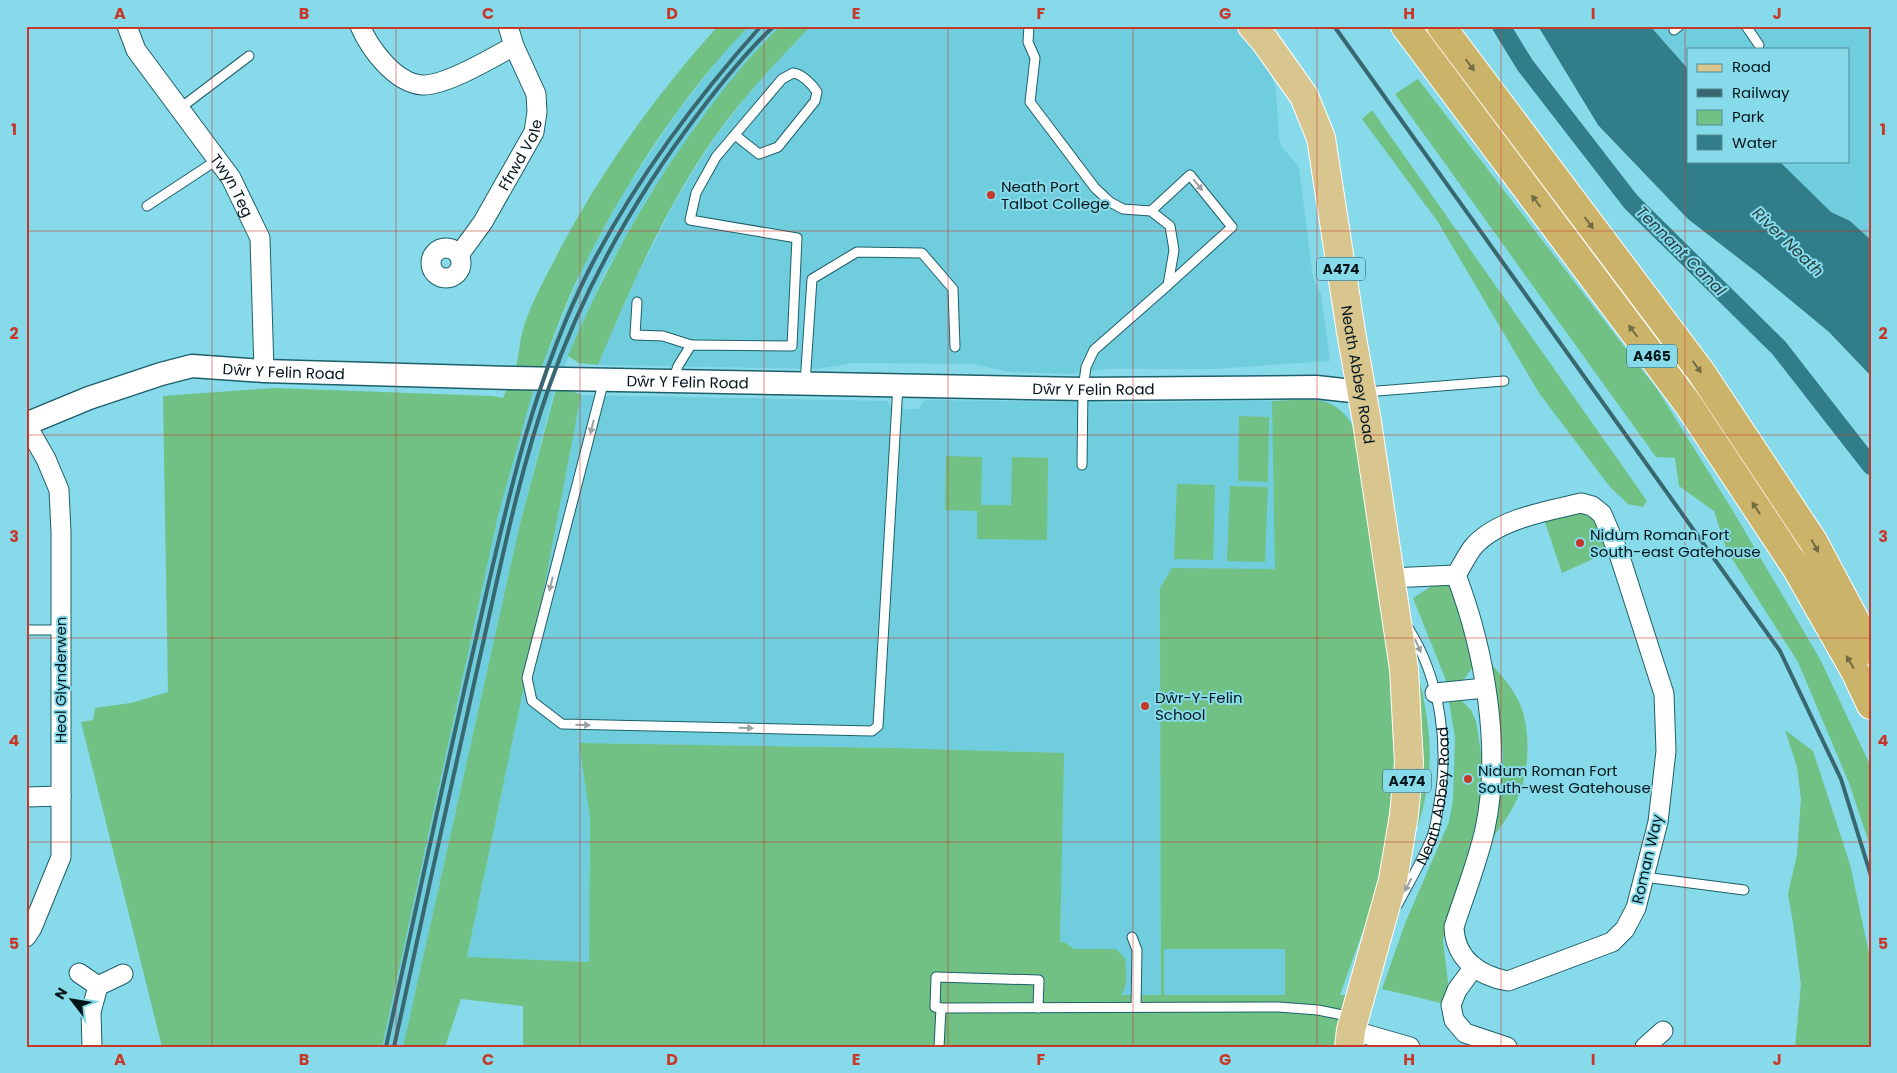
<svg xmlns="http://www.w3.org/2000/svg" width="1897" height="1073" viewBox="0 0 1897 1073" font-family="Poppins,sans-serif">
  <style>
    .built { fill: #70cddd }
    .green { fill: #70c183; fill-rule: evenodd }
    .water { fill: #317d8a }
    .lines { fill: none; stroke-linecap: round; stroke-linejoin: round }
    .canal { stroke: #317d8a; stroke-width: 18 }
    .service-casing { stroke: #1d5f6a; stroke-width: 11 }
    .minor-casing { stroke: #1d5f6a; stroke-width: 21 }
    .tertiary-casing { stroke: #1d5f6a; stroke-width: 25 }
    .primary-casing { stroke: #fff; stroke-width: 30 }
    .trunk-casing { stroke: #fff; stroke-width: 30 }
    .service { stroke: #fff; stroke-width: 9 }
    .minor { stroke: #fff; stroke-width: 19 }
    .tertiary { stroke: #fff; stroke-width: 22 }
    .primary { stroke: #d9c68f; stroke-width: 28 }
    .trunk { stroke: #ccb36a; stroke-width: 28 }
    .rail { stroke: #386770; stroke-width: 4 }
    .oneway { fill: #706c46 }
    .oneway2 { fill: #99a1a3 }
    .grid { fill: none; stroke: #c6392a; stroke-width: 1; stroke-opacity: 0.55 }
    .poi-dot { fill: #c6392a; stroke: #87dae9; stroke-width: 2 }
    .labels { text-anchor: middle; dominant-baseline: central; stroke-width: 4; stroke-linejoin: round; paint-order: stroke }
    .shield { fill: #87dae9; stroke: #285057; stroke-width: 1 }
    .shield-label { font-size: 14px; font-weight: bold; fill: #001519 }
    .street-label { font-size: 15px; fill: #001519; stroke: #87dae9 }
    .poi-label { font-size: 15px; fill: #001519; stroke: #87dae9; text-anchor: start }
    .water-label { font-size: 16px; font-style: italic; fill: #274044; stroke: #87dae9 }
    .neatline { fill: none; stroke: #c6392a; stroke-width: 2 }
    .grid-label { font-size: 16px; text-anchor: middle; font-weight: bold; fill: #c6392a }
  </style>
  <rect width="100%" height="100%" fill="#87dae9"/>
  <path class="built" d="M749,26H780L743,66L696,125L645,202L604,275L585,317L554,391L520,524L403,1047H382L498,516L535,384L584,265L626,189L678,111L726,50Z
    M811,26H1236L1266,55L1276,91L1279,137L1282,147L1299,167L1313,278L1321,294L1330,361L1212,369H1106L1072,374L1009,372L972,364L853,363L816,369L598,365L630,290L668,215L691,175L716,136L746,97L773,65Z
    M1650,26H1871V240L1850,221L1831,212L1779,161H1848V49H1688V69Z
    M581,395L887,401L892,409H918L924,401L928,400L1133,403L1322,400L1334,405L1343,412L1351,421L1342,990L1325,995H1120L1116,949H1074L1064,942H1060L1063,753L894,748L579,743L590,817L589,962L467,958L539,615Z"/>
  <path class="green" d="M718,26H749C682,95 628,179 585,264C567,297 555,334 541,369L516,367C519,354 520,339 524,326C532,301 546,277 558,253C602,170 655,96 718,26Z
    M780,26H811C777,61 744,96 716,135C666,206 631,286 598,365L579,363L568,356C612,251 668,156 741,68C753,53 767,40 780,26Z
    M1418,79L1657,389L1733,511L1820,659L1871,767V849L1849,783L1798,662L1727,551L1714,511L1679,486L1675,458L1656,457L1395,94Z
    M1372,110L1647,501L1643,507L1628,504L1610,487L1539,393L1438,222L1362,119Z
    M510,381L535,384L498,516L382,1047H162L81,722L93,720L95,708L131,703L168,692L163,396L274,388L492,396L503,398Z
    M557,385L581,395L539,615L467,957L589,962L590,817L579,743L894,748L1064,753L1060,942H1064L1074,949H1116L1125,958C1126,973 1129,983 1121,995H1161L1160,588L1172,568L1275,569L1272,401C1316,400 1337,391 1359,438L1391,670L1398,743L1396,805L1380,883L1340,995H1348L1339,1047H523V1006L461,999L445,1047H403L520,524ZM1164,949H1285V995H1164Z
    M1239,416L1269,417L1268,482L1238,481Z
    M946,456L982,457L981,505H1011L1012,457L1048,458L1047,540L977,539V511L945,510Z
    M1177,484L1215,485L1213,560L1174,559Z
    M1230,486L1268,487L1265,562L1227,561Z
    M1578,514C1600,514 1604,534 1611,551L1562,573L1545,522Z
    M1444,583L1450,586L1457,593L1473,661L1472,668L1460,685L1447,683L1413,598L1435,584Z
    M1486,659C1498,671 1509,683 1517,698C1531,723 1530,766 1520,792C1513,811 1500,828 1488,844C1496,815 1504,784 1503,754C1501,722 1492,690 1486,659Z
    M1414,670C1421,682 1423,694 1425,707C1433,752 1431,783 1418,826L1415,825Z
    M1454,698L1463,702L1471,710L1476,721L1482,760V787L1475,827L1443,940L1448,982L1445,1004L1382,989L1406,921L1449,822L1453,800L1455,738L1449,701Z
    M1785,730L1813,751L1850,864L1871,963V1047H1795L1801,985L1794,929L1788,894L1797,854L1801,799L1797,767Z"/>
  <path class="water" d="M1538,26H1650L1688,69V161H1779L1831,212L1850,221L1871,240V376L1829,332L1759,274L1688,219L1598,125Z"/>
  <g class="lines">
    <path class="canal" d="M1501,26L1525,65L1631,202L1779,348L1871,466"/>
    <g class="service-casing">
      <g id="service">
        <path d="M1029,26L1028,42L1035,58L1030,102L1095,188L1110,202L1123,209L1151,211L1170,226L1174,250L1168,285L1094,350L1086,367L1083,389L1082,465"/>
        <path d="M1746,26L1759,45"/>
        <path d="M1674,30L1679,26"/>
        <path d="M179,109L249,56"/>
        <path d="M147,206L217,160"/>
        <path d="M1151,211L1190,175L1232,227L1168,285"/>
        <path d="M637,302L635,335L663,336L691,345"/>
        <path d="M604,380L527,678L532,701L562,724L872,731L878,726L898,385"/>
        <path d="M673,381L678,366L691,345L792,346L797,238L690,220L696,193L716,157L782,79L793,73C802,74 812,84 817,92L815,101L778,147L759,154L735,135"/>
        <path d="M805,384L812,279L857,252L922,253L953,289L955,347"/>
        <path d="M1365,392L1504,381"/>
        <path d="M26,630H60"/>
        <path d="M1644,877L1744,890"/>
        <path id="s1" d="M1398,904C1409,883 1422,861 1431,839C1435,830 1436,819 1438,809C1450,747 1441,679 1407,626"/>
        <path d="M1132,937L1137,950L1136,1007"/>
        <path d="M941,1008L935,1007L936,977L1039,980L1038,1008"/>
        <path d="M939,1047L941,1008L1278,1007L1318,1010L1352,1017"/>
      </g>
    </g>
    <g class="minor-casing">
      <g id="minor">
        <path id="s2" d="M127,26L136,50L231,178L260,238L264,371"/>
        <path d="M360,26C370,49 395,83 422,85C446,86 493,57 514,46"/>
        <circle cx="446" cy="263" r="15"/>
        <path id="s3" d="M459,255L483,222L534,132L537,112L536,94L514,46L508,26"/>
        <path d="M26,424L46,459L59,490L61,532V857L32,928L26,937"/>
        <path d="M1581,503L1592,506L1602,514L1619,554L1664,694L1666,751L1658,822L1636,908L1625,929L1612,942L1508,981C1479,976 1455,959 1454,927C1464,896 1478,861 1485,829C1502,749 1485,651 1456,575C1462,566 1467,554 1474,546C1498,519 1547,511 1581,503Z"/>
        <path d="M1390,578L1456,575"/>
        <path d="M1435,693L1485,688"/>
        <path d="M26,797L61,796"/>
        <path d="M1474,967L1457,990L1451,1005L1454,1020L1465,1033L1507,1047"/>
        <path d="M79,973L98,986"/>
        <path d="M1351,1030L1410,1047"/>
        <path d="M92,1047L91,1012L98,986L123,974"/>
        <path d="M1645,1047L1663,1031"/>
      </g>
    </g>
    <g class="tertiary-casing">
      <g id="tertiary">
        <path id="s4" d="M26,424L89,398L161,374L192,366L264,371L512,378L1083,389L1316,387L1361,392"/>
      </g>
    </g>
    <g class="primary-casing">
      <g id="primary">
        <path id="s5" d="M1252,26L1265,41L1304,96L1321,138L1351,332L1367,422L1404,669L1409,763L1404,815L1393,880L1351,1030L1349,1047"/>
      </g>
    </g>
    <g class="trunk-casing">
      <path id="trunk" d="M1405,26L1688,404L1797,569L1855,671L1871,705
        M1441,26L1701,372L1813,541L1871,650"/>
    </g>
    <use href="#service" class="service"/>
    <use href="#minor" class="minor"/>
    <use href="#tertiary" class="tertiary"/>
    <use href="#primary" class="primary"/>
    <use href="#trunk" class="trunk"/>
    <path class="rail" d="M1334,26L1780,651L1841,779L1871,876
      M386,1047C416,908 446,768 478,630C506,507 532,383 589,270C635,181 694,101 761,26
      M394,1047C422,918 450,790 479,661C500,569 518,476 549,387C584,287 637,194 701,110C723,81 747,51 774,26"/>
  </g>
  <defs><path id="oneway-solid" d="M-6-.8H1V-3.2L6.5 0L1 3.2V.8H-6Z" transform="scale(1.25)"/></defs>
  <g class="oneway">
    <use href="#oneway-solid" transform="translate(1470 65) rotate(53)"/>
    <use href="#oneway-solid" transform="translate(1536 201) rotate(-127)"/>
    <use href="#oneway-solid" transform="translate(1589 223) rotate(53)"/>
    <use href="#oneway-solid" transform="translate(1633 331) rotate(-127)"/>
    <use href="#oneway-solid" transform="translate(1697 367) rotate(54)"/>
    <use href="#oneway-solid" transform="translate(1756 508) rotate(-123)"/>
    <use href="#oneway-solid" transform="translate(1815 546) rotate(61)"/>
    <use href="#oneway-solid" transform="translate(1850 662) rotate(-120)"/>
  </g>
  <g class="oneway2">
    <use href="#oneway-solid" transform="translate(1198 185) rotate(51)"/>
    <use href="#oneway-solid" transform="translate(592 427) rotate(104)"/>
    <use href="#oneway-solid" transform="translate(551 584) rotate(104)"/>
    <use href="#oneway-solid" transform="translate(1418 646) rotate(66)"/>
    <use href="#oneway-solid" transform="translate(583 725) rotate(1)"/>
    <use href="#oneway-solid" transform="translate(746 728) rotate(1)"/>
    <use href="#oneway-solid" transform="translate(1408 885) rotate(117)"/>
  </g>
  <path class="grid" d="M212,26V1047M396,26V1047M580,26V1047M764,26V1047M948,26V1047M1133,26V1047M1317,26V1047M1501,26V1047M1685,26V1047M26,231H1871M26,435H1871M26,638H1871M26,842H1871"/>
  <g class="poi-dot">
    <circle cx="991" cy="195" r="5"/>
    <circle cx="1580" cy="543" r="5"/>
    <circle cx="1145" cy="706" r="5"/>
    <circle cx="1468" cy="779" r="5"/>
  </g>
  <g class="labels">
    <g class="shield">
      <rect x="1317" y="257.5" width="48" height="23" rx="4"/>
      <rect x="1627" y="344.5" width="50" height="23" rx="4"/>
      <rect x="1383" y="769.5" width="48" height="23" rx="4"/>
    </g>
    <g class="shield-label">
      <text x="1341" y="269">A474</text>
      <text x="1652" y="356">A465</text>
      <text x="1407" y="781">A474</text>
    </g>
    <g class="street-label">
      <text stroke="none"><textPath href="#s3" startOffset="118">Ffrwd Vale</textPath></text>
      <text stroke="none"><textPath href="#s2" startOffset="192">Twyn Teg</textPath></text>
      <text stroke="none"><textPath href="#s4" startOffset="268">Dŵr Y Felin Road</textPath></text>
      <text stroke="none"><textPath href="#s5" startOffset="372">Neath Abbey Road</textPath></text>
      <text stroke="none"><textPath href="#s4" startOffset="672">Dŵr Y Felin Road</textPath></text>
      <text stroke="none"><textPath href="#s4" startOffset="1078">Dŵr Y Felin Road</textPath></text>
      <text transform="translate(60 680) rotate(-90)">Heol Glynderwen</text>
      <text stroke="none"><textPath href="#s1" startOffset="116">Neath Abbey Road</textPath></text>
      <text transform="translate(1647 859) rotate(-77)">Roman Way</text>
    </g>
    <g class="poi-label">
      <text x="1001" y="186">Neath Port<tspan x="1001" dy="17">Talbot College</tspan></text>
      <text x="1590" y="534">Nidum Roman Fort<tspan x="1590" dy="17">South-east Gatehouse</tspan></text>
      <text x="1155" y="697">Dŵr-Y-Felin<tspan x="1155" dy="17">School</tspan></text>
      <text x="1478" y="770">Nidum Roman Fort<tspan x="1478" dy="17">South-west Gatehouse</tspan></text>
    </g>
    <g class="water-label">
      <text transform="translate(1788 242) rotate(44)">River Neath</text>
      <text transform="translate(1681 251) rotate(45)">Tennant Canal</text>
    </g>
  </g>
  <rect width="1897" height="1073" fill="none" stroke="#87dae9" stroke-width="55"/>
  <rect x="1687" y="48" width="162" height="115" fill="#87dae9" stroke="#518b96"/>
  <rect x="1697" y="64" width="25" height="8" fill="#d9c68f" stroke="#518b96"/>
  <text x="1732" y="72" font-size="15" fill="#001519">Road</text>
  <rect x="1697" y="89" width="25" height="8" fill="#386770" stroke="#518b96"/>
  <text x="1732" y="98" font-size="15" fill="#001519">Railway</text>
  <rect x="1697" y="110" width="25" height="15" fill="#70c183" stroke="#518b96"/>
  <text x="1732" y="122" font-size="15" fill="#001519">Park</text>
  <rect x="1697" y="135" width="25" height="15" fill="#317d8a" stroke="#518b96"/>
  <text x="1732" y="148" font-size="15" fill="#001519">Water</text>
  <g transform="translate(72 1000) rotate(301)" stroke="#87dae9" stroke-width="4" paint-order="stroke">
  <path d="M0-4L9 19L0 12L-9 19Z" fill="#001519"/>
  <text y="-8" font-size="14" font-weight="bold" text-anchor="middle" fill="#001519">N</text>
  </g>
  <rect x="28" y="28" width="1842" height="1018" class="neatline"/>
  <g class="grid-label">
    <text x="120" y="19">A</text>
    <text x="304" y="19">B</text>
    <text x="488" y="19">C</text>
    <text x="672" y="19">D</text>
    <text x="856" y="19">E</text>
    <text x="1041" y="19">F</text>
    <text x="1225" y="19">G</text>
    <text x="1409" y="19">H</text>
    <text x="1593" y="19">I</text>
    <text x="1777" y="19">J</text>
    <text x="14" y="135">1</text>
    <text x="1883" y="135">1</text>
    <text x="14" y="339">2</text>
    <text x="1883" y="339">2</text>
    <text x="14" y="542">3</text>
    <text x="1883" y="542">3</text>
    <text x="14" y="746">4</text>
    <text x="1883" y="746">4</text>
    <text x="14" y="949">5</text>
    <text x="1883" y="949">5</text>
    <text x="120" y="1065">A</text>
    <text x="304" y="1065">B</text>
    <text x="488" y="1065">C</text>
    <text x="672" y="1065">D</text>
    <text x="856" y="1065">E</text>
    <text x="1041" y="1065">F</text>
    <text x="1225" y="1065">G</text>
    <text x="1409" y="1065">H</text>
    <text x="1593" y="1065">I</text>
    <text x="1777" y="1065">J</text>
  </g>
</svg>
